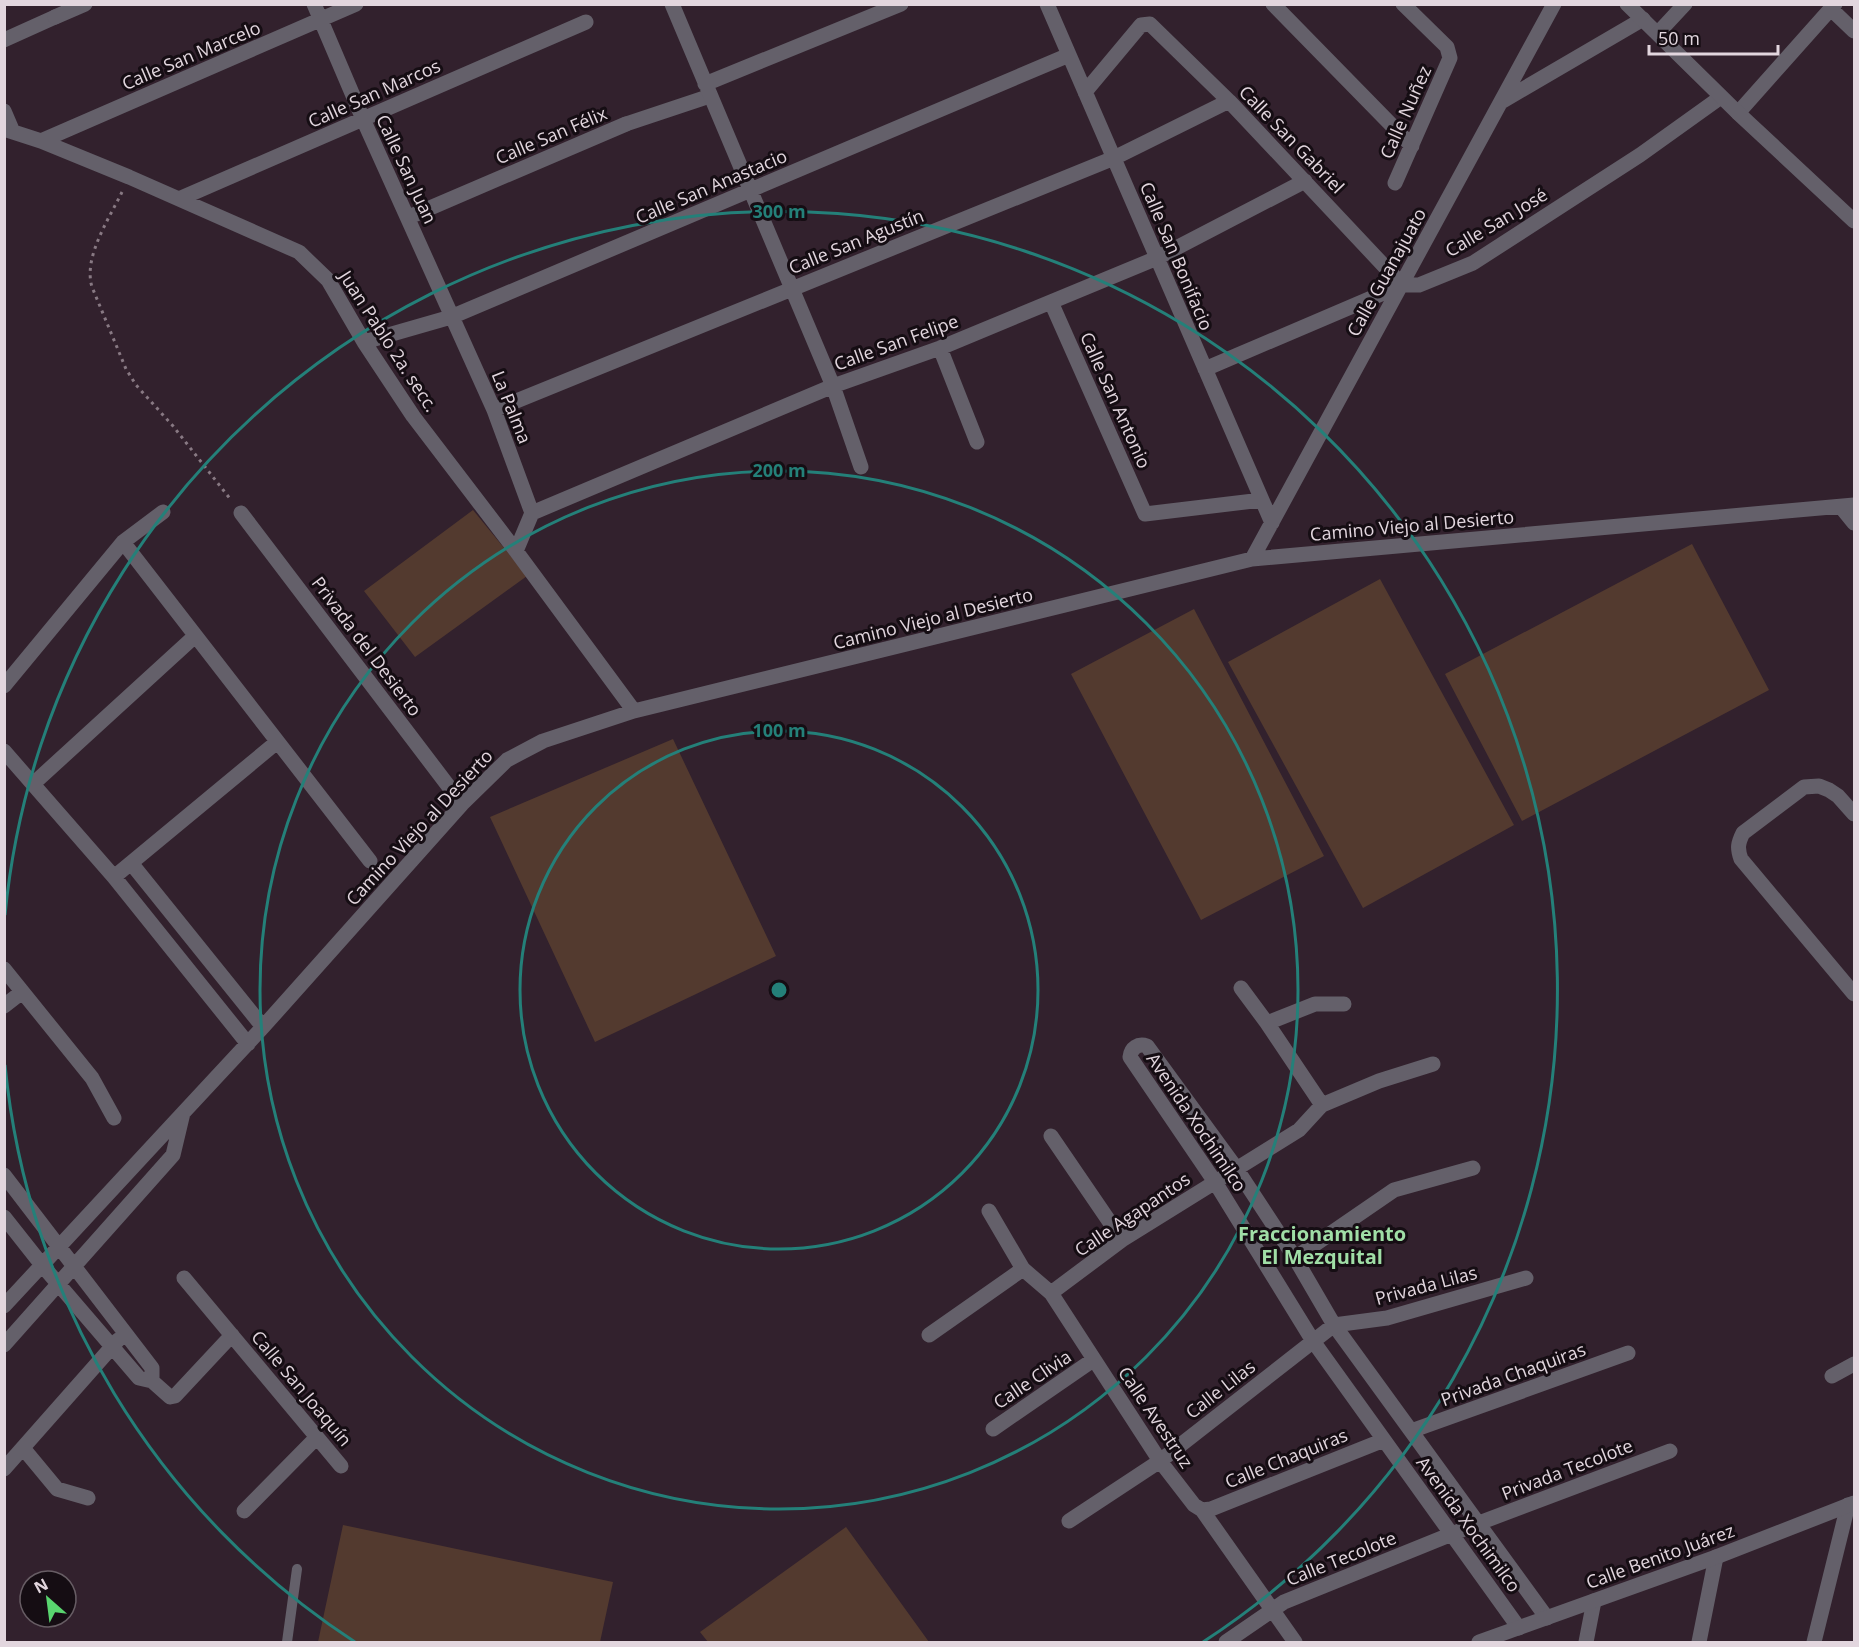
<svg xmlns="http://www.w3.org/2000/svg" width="1859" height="1647" viewBox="0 0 1859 1647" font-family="'Open Sans',sans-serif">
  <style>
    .grass { fill: #533a2f }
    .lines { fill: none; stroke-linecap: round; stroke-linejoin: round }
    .path { stroke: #887983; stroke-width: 3; stroke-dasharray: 3 4.5; stroke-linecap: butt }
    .service { stroke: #64606a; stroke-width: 10 }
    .pedestrian { stroke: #64606a; stroke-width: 15 }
    .minor { stroke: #64606a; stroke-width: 15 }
    .tertiary { stroke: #64606a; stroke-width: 15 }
    .ring { fill: none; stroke: #248079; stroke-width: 3 }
    .labels { text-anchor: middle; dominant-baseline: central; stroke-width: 6; stroke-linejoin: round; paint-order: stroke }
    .street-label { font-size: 18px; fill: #e2d6de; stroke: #150d13 }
    .neighbourhood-label { font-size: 20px; font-weight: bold; fill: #a0dea6; stroke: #150d13 }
    .centre { fill: #248079; stroke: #150d13; stroke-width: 3 }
    .ring-label { font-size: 18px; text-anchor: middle; font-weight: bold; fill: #248079; stroke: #150d13; stroke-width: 6; stroke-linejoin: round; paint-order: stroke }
  </style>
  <rect width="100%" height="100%" fill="#32212d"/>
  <path class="grass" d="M473,510L527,576L415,657L364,591Z
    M1692,544L1769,690L1522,821L1445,674Z
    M1380,579L1514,825L1363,908L1228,662Z
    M1194,609L1324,856L1201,920L1071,674Z
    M673,739L776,956L595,1042L490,817Z
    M343,1525L613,1582L600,1642H318Z
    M846,1527L929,1642H708L700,1632Z"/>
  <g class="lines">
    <path class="path" d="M122,192C109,219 83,257 92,287L126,369L136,385L173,426L231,500"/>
    <path class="service" d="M287,1642L297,1569"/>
    <path class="pedestrian" d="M4,40L55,17
      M626,124L710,96"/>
    <path class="minor" d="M314,4L363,119L494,410L532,513
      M672,4L833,386L861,467
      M1047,4L1272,523
      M1273,4L1412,146
      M1831,9L1854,31
      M55,17L85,4
      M1658,33L1685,4
      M705,84L901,4
      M1085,92L1141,25L1150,24L1229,101L1402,285
      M1501,102L1643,19
      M4,111L13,132
      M1738,113L1835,4
      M4,129L41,141L129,177L299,252L328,280L364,342L413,416L516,551L634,711
      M41,141L356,4
      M1395,183L1450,58L1447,47L1403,4
      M179,199L586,22
      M409,217L626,124
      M1051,302L1145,514L1262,500
      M364,342L451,317L1069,55
      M940,348L977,442
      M1205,369L1402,285H1419L1473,263L1640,155L1721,97
      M494,410L1114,158L1229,101
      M1841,507L1854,523
      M241,513L462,804
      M123,542L370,861
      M516,551L532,513L833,386L940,348L1157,258L1305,181
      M1252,559L1554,4
      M4,686L123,542L163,512
      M4,751L114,877L248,1044
      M33,784L195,636
      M1854,814L1838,796L1829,790L1819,786L1804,787L1743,833C1738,843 1737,848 1741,859L1854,994
      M131,863L263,1027
      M114,877L277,742
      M4,969L92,1078L114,1118
      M1241,988L1267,1023L1322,1105
      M4,1006L22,992
      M1267,1023L1315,1004H1344
      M183,1113L263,1027L462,804L507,760L543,741L634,711L1252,559L1854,505
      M1051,1136L1122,1240
      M4,1175L152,1368V1381L139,1378L42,1265L4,1217
      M989,1211L1023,1269L1051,1293L1160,1461L1194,1505L1202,1510L1295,1642
      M1295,1258L1394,1190L1473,1168
      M184,1278L341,1466
      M1051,1293L1122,1240L1299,1130L1322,1105L1379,1081L1433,1064
      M4,1306L183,1113L173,1155L4,1345
      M929,1335L1023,1269
      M1832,1376L1854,1364
      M152,1381L170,1397L175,1396L232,1335
      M993,1429L1093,1360
      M1411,1431L1628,1353
      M23,1448L57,1489L88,1498
      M4,1469L118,1340
      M1202,1510L1211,1509L1384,1440
      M244,1511L317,1437
      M1069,1521L1160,1461L1334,1325L1387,1318L1526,1278
      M1519,1628L1313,1341L1215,1182L1130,1057C1131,1048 1138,1043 1147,1046L1236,1168L1295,1258L1334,1325L1547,1618
      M1226,1642L1284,1602L1479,1523L1670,1451
      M1586,1642L1594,1601
      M1699,1642L1716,1557
      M1814,1642L1848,1505"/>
    <path class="tertiary" d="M1627,4L1738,113L1854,221
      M1479,1642L1716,1557L1854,1503"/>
  </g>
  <g class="ring">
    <circle cx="779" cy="990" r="259"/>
    <circle cx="779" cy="990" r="519"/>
    <path d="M355 1642A778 778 0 0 1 5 1065M5 915A778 778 0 1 1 1203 1642"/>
  </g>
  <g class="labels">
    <g class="street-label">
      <text transform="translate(191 55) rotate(-23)">Calle San Marcelo</text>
      <text transform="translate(374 93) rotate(-24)">Calle San Marcos</text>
      <text transform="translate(1405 112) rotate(-66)">Calle Nuñez</text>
      <text transform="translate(551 135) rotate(-23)">Calle San Félix</text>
      <text transform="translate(1292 139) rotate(46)">Calle San Gabriel</text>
      <text transform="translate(407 169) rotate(65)">Calle San Juan</text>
      <text transform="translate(711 186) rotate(-23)">Calle San Anastacio</text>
      <text transform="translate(1496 222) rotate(-31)">Calle San José</text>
      <text transform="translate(856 241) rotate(-22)">Calle San Agustín</text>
      <text transform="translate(1177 256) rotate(67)">Calle San Bonifacio</text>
      <text transform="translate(1386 272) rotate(-61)">Calle Guanajuato</text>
      <text transform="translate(389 341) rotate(57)">Juan Pablo 2a. secc.</text>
      <text transform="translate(896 342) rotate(-20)">Calle San Felipe</text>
      <text transform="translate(1116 400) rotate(66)">Calle San Antonio</text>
      <text transform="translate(512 407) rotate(68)">La Palma</text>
      <text transform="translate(1412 525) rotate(-5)">Camino Viejo al Desierto</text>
      <text transform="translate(933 618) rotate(-14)">Camino Viejo al Desierto</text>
      <text transform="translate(367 646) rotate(53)">Privada del Desierto</text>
      <text transform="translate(419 827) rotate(-47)">Camino Viejo al Desierto</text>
      <text transform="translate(1197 1122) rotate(56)">Avenida Xochimilco</text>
      <text transform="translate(1132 1214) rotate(-34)">Calle Agapantos</text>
      <text transform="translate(1426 1285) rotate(-15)">Privada Lilas</text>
      <text transform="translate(1513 1374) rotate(-20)">Privada Chaquiras</text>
      <text transform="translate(1032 1379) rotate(-34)">Calle Clivia</text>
      <text transform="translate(302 1388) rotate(50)">Calle San Joaquín</text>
      <text transform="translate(1220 1389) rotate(-38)">Calle Lilas</text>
      <text transform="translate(1156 1417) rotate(56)">Calle Avestruz</text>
      <text transform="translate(1286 1458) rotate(-22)">Calle Chaquiras</text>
      <text transform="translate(1567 1469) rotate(-21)">Privada Tecolote</text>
      <text transform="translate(1469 1524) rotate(54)">Avenida Xochimilco</text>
      <text transform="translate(1660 1556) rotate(-20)">Calle Benito Juárez</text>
      <text transform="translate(1341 1558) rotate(-22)">Calle Tecolote</text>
    </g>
    <g class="neighbourhood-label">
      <text x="1322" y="1233">Fraccionamiento<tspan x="1322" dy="23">El Mezquital</tspan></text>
    </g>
  </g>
  <circle cx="779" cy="990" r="9" class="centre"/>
  <g class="ring-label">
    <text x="779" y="218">300 m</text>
    <text x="779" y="477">200 m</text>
    <text x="779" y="737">100 m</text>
  </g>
  <rect width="1859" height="1647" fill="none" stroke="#e2d6de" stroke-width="12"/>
  <g transform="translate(48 1599) rotate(332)"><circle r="28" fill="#150d13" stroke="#675d64" stroke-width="1.5"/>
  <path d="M0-4.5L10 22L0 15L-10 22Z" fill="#59d56f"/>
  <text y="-9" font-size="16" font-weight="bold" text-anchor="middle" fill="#e2d6de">N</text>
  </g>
  <path d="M1649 45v9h129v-9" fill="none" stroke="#e2d6de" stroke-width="3"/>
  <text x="1658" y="45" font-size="18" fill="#e2d6de" stroke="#150d13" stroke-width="4.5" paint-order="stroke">50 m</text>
</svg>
